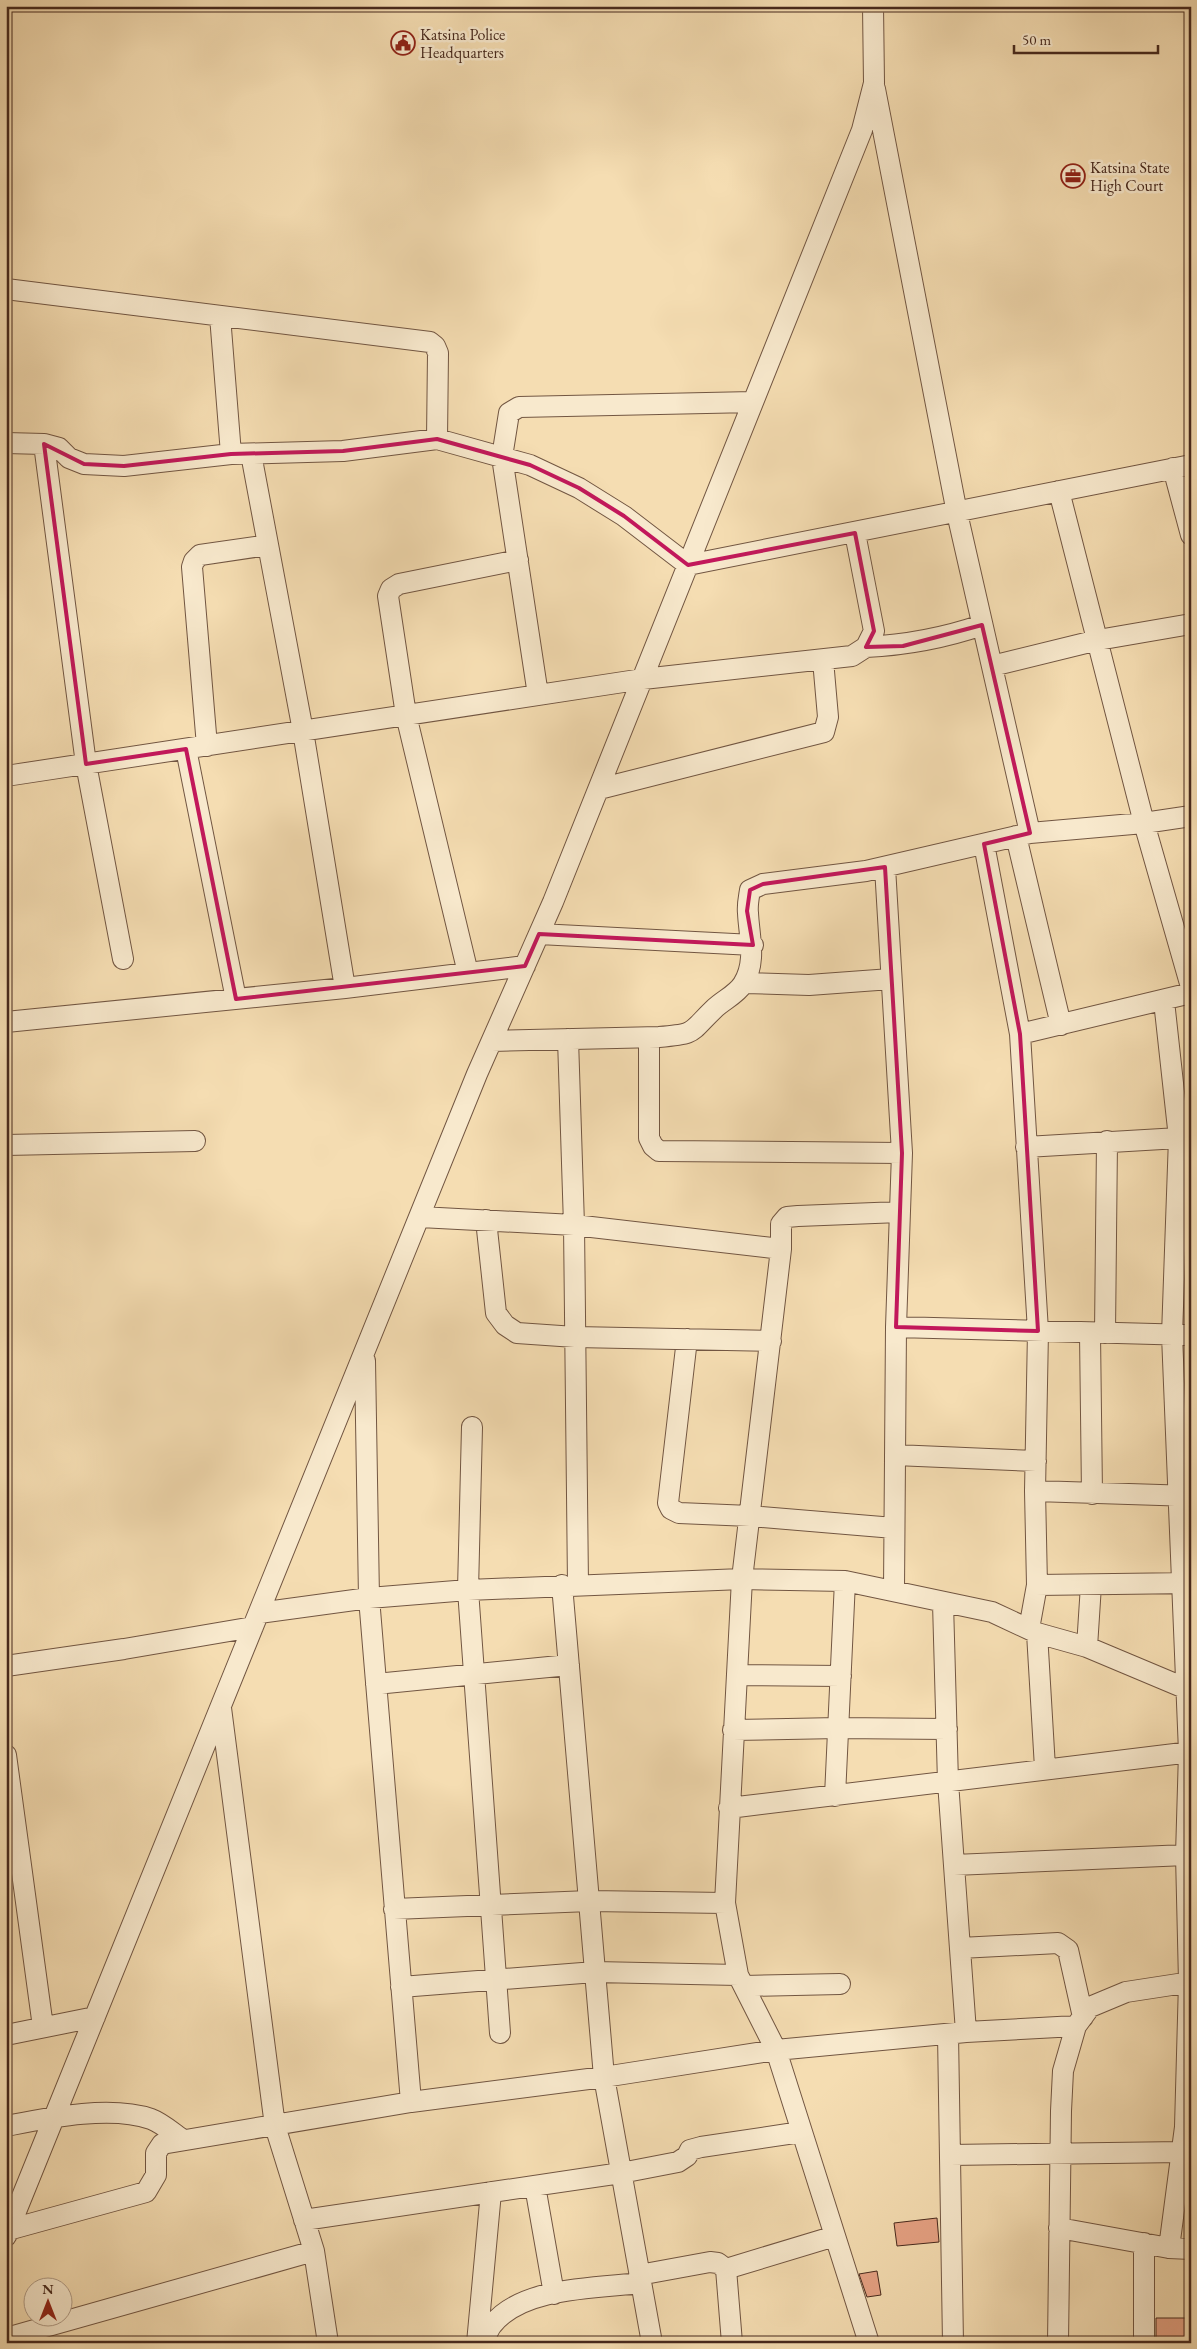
<svg xmlns="http://www.w3.org/2000/svg" width="1197" height="2349" viewBox="0 0 1197 2349" font-family="'EB Garamond',serif">
  <style>
    .building { fill: #e6a284; stroke: #47291d }
    .lines { fill: none; stroke-linecap: round; stroke-linejoin: round }
    .street-casing { stroke: #725642; stroke-width: 22 }
    .street { stroke: #f8e9cd; stroke-width: 20 }
    .marked { fill: none; stroke: #c2185b; stroke-width: 4; stroke-linejoin: round }
    .labels { text-anchor: middle; dominant-baseline: central; stroke-width: 5; stroke-linejoin: round; paint-order: stroke }
    .poi-label { font-size: 16px; fill: #47291d; stroke: #f8e9cd; text-anchor: start }
  </style>
  <rect width="100%" height="100%" fill="#f5ddb2"/>
  <filter id="stains"><feTurbulence type="fractalNoise" baseFrequency=".004" numOctaves="4"/><feColorMatrix values="0 0 0 0 .2 0 0 0 0 .09 0 0 0 0 .02 0 0 0 .5 -.17"/></filter>
  <radialGradient id="worn" r=".72"><stop offset=".6" stop-color="#630" stop-opacity="0"/><stop offset="1" stop-color="#630" stop-opacity=".3"/></radialGradient>
  <path class="building" d="M937,2218L939,2242L897,2246L894,2223Z
    M877,2271L881,2295L867,2297L859,2274Z
    M1156,2318H1191V2343H1156Z"/>
  <g class="lines">
    <g class="street-casing">
      <path id="street" d="M875,89L957,513L1030,833
        M6,289L430,342L435,346L438,353L437,439
        M220,316L231,454
        M6,443L44,444L59,448L69,458L84,464L124,466L231,454L343,451L437,439L530,465L579,488L624,516L688,565L1191,465
        M44,444L86,764L123,959
        M251,454L303,731L345,988
        M1173,468L1191,535
        M1059,491L1144,823L1191,987
        M866,647C907,645 944,638 982,625
        M992,666L1098,640L1191,624
        M538,695L502,457L509,413L519,407L753,402
        M207,746L192,567L194,561L200,555L268,545
        M186,749L236,999
        M6,776L643,679L852,656L866,647L874,631L855,533
        M599,789L824,732L828,717L823,660
        M1016,836L1061,1025
        M984,844L1020,1034L1038,1331L1035,1491L1037,1585L1029,1629
        M885,867L902,1153L896,1327L894,1590
        M539,934L753,945
        M468,973L406,715L388,596L391,589L399,584L518,560
        M744,983L809,985L891,979
        M1164,1001L1179,1138L1172,1335L1189,1752L1186,1855L1189,1982L1185,2127L1169,2248
        M6,1022L345,988L525,966
        M1020,1034L1191,993
        M649,1038V1138L653,1146L659,1151L902,1153
        M568,1039L574,1225L578,1585
        M492,1041L659,1037C697,1034 689,1033 714,1009C723,1000 736,995 743,984C757,962 749,936 748,913C747,905 749,897 750,890L763,884L866,871L1030,833L1144,823L1191,816
        M6,1145L195,1141
        M1026,1147L1179,1138
        M420,1217L574,1225L781,1249
        M486,1220L496,1313L505,1325L517,1333L575,1337L771,1341
        M896,1327L1191,1335
        M1105,1333L1107,1141
        M1090,1334L1092,1494
        M687,1339L668,1503L671,1509L679,1513L750,1516L894,1528
        M365,1361L369,1598L411,2102
        M472,1427L468,1590L500,2033
        M895,1455L1036,1461
        M1035,1491L1191,1496
        M562,1585L604,2077L652,2343
        M1037,1585L1191,1583
        M943,1603L948,1782L966,2032
        M259,1613L369,1598L468,1590L742,1579L845,1581L992,1612L1037,1633L1087,1647L1187,1689
        M1037,1633L1045,1768
        M1087,1647L1091,1585
        M6,1666L124,1649L253,1627
        M737,1675L841,1676
        M376,1684L569,1665
        M221,1708L275,2126L314,2251L328,2343
        M733,1730L838,1728L947,1729
        M6,1755L43,2027
        M835,1796L845,1581
        M729,1808L1191,1752
        M954,1865L1186,1855
        M394,1909L590,1901L725,1903
        M960,1948L1058,1943L1068,1950L1083,2017
        M744,1986L840,1984
        M401,1987L595,1972L738,1975
        M948,2034L953,2343
        M6,2035L95,2017
        M6,2126C48,2118 110,2105 151,2119C162,2123 173,2133 183,2140
        M950,2155L1182,2152
        M535,2186L554,2294
        M304,2220L621,2173L678,2162L687,2156L690,2150L701,2147L801,2132
        M1059,2228L1169,2248L1191,2249
        M8,2230L146,2192L156,2175V2153L162,2144L411,2102L604,2077L776,2050L966,2032L1076,2026
        M6,2236L477,1074L553,902L862,130L874,83L873,6
        M726,2269L835,2236
        M639,2275L710,2262L718,2263L726,2269L732,2343
        M6,2338L314,2251
        M477,2343L491,2192
        M483,2343C486,2337 488,2330 492,2325C521,2287 596,2288 641,2283
        M869,2343L776,2050L738,1975L725,1903L742,1579L781,1249V1224L787,1217L798,1216L900,1212
        M1058,2343L1061,2111L1063,2071L1076,2026L1090,2007L1126,1992L1191,1982
        M1144,2343V2243"/>
    </g>
    <use href="#street" class="street"/>
  </g>
  <path class="marked" d="M437,439L530,465L579,488L624,516L688,565L855,533L874,631L866,647L903,646L982,625L1030,833L984,844L1020,1034L1038,1331L896,1327L902,1153L885,867L763,884L750,890L747,911L753,945L539,934L525,966L236,999L186,749L86,764L44,444L84,464L124,466L231,454L343,451Z"/>
  <defs>
    <g id="civic-ring" transform="scale(1.25)"><circle r="9.5" fill="#f8e9cd" stroke="#8f2418" stroke-width="1.5"/><path d="M-.6-6.5H3V-4.5H.6V-3L4-1V1h2V6H-6V1h2V-1L-.6-3ZM-1.2 2.5V6h2.4V2.5Z" fill="#8f2418"/></g>
    <g id="office-ring" transform="scale(1.25)"><circle r="9.5" fill="#f8e9cd" stroke="#8f2418" stroke-width="1.5"/><path d="M-6-3h4V-5.5h4V-3h4V5H-6ZM-1-4.5V-3h2v-1.5ZM-6 0V1H6V0Z" fill="#8f2418"/></g>
  </defs>
  <g fill-rule="evenodd">
    <use href="#civic-ring" x="403" y="43"/>
    <use href="#office-ring" x="1073" y="176"/>
  </g>
  <g class="labels">
    <g class="poi-label">
      <text x="420" y="34">Katsina Police<tspan x="420" dy="18">Headquarters</tspan></text>
      <text x="1090" y="167">Katsina State<tspan x="1090" dy="18">High Court</tspan></text>
    </g>
  </g>
  <rect width="1197" height="2349" fill="none" stroke="#f5ddb2" stroke-width="25"/>
  <rect x="8" y="8" width="1182" height="2334" fill="none" stroke="#47291d" stroke-width="2.5"/>
  <rect x="12" y="12" width="1172" height="2324" fill="none" stroke="#47291d"/>
  <g transform="translate(48 2302)"><circle r="24" fill="#f8e9cd" stroke="#b19c87"/>
  <path d="M0-4L9 19L0 12L-9 19Z" fill="#8f2418"/>
  <text y="-8" font-size="14" font-weight="bold" text-anchor="middle" fill="#47291d">N</text>
  </g>
  <path d="M1014 45v8h144v-8" fill="none" stroke="#47291d" stroke-width="2.5"/>
  <text x="1022" y="45" font-size="15" fill="#47291d" stroke="#f8e9cd" stroke-width="4" paint-order="stroke">50 m</text>
  <rect width="100%" height="100%" filter="url(#stains)"/>
  <rect width="100%" height="100%" fill="url(#worn)"/>
</svg>
